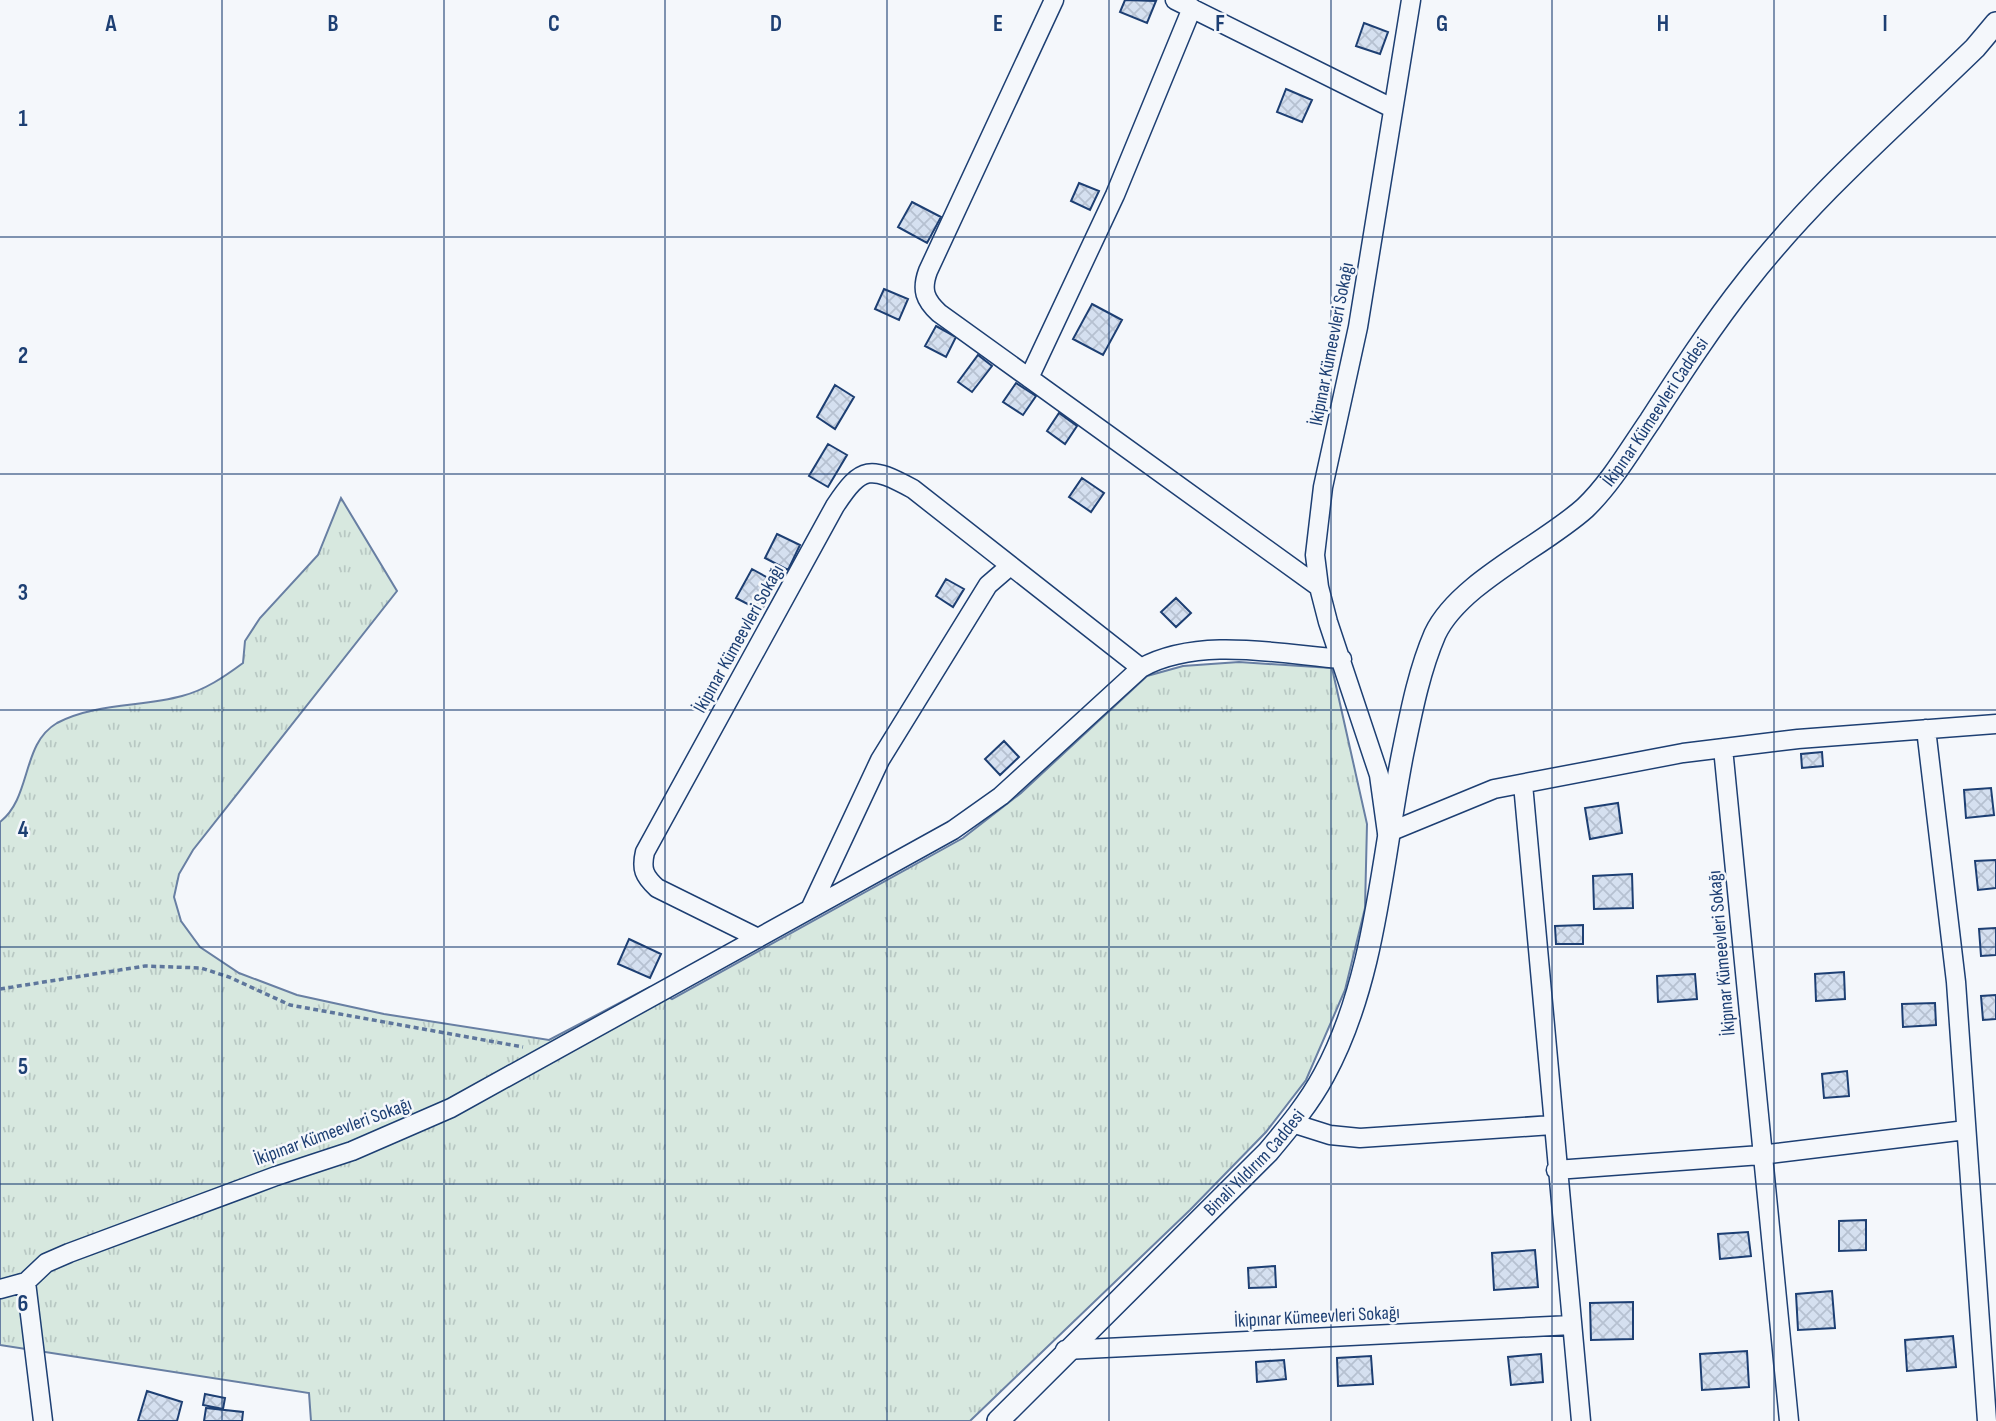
<svg xmlns="http://www.w3.org/2000/svg" width="1996" height="1421" viewBox="0 0 1996 1421" font-family="'Sofia Sans Condensed',sans-serif">
  <style>
    .grass { fill: url(#grass-tufts); stroke: #687fa3; stroke-width: 2 }
    .building { fill: url(#building-cross-hatch); stroke: #1d3f73; stroke-width: 2 }
    .lines { fill: none; stroke-linecap: round; stroke-linejoin: round }
    .minor-casing { stroke: #1d3f73; stroke-width: 21 }
    .tertiary-casing { stroke: #1d3f73; stroke-width: 24 }
    .path { stroke: #5e769c; stroke-width: 3.5; stroke-dasharray: 5 3.5; stroke-linecap: butt }
    .minor { stroke: #f4f7fb; stroke-width: 18 }
    .tertiary { stroke: #f4f7fb; stroke-width: 21 }
    .grid { fill: none; stroke: #1d3f73; stroke-width: 2; stroke-opacity: 0.55 }
    .labels { text-anchor: middle; dominant-baseline: central; stroke-width: 5; stroke-linejoin: round; paint-order: stroke }
    .street-label { font-size: 19px; fill: #1d3f73; stroke: #f4f7fb }
    .grid-label { font-size: 23px; text-anchor: middle; font-weight: bold; fill: #1d3f73; stroke: #f4f7fb; stroke-width: 5; stroke-linejoin: round; paint-order: stroke }
  </style>
  <defs>
    <pattern id="grass-tufts" width="24" height="20" patternUnits="userSpaceOnUse" patternTransform="scale(1.75)"><rect width="24" height="20" fill="#d7e8df"/><path d="M3 7l-1-3M5 7V3M7 7l1-3M15 17l-1-3M17 17v-4M19 17l1-3" fill="none" stroke="#b8c8c3"/></pattern>
    <pattern id="building-cross-hatch" width="8" height="8" patternUnits="userSpaceOnUse" patternTransform="scale(1.75)"><rect width="8" height="8" fill="#d5e0f0"/><path d="M0 0l8 8M0 8l8-8" fill="none" stroke="#b6c1d1"/></pattern>
  </defs>
  <rect width="100%" height="100%" fill="#f4f7fb"/>
  <path class="grass" d="M341,498L397,591L193,850L179,874L174,897L181,921L200,947L239,973L297,995L384,1014L549,1040L650,987L672,999L963,838L1021,793L1147,676L1183,666L1239,662L1332,668L1367,824L1365,908L1345,990L1306,1080L1266,1132L1190,1210L970,1421H311L309,1393L0,1345V822C32,797 21,744 57,723C95,703 142,707 182,696C205,690 224,677 243,663L245,641L260,618L318,555Z"/>
  <path class="building" d="M1125,0L1156,1L1147,23L1120,12Z
    M1364,23L1388,32L1380,54L1356,46Z
    M1286,89L1312,100L1302,122L1277,112Z
    M1079,183L1099,191L1090,210L1071,201Z
    M912,202L941,217L927,243L898,227Z
    M884,289L908,299L899,320L875,309Z
    M1092,304L1122,320L1103,355L1073,339Z
    M936,326L956,337L946,357L925,346Z
    M978,355L992,366L972,392L958,382Z
    M1016,383L1036,396L1023,415L1003,402Z
    M835,385L854,397L835,429L817,417Z
    M1059,413L1077,426L1065,444L1047,431Z
    M828,444L847,455L828,487L809,476Z
    M1082,478L1104,493L1091,512L1069,497Z
    M777,534L800,545L788,570L765,558Z
    M752,569L777,583L761,611L736,598Z
    M946,579L964,589L953,607L936,596Z
    M1176,598L1191,613L1176,627L1161,612Z
    M1004,741L1019,757L1000,775L985,759Z
    M1822,752L1823,766L1802,768L1801,754Z
    M1991,788L1994,815L1966,818L1964,790Z
    M1618,803L1622,833L1590,839L1585,808Z
    M1996,860V888L1978,890L1975,861Z
    M1632,874L1633,908L1594,909L1593,876Z
    M1583,925V944H1556L1555,926Z
    M1996,928V955L1981,956L1979,929Z
    M629,939L661,954L650,978L618,964Z
    M1844,972L1845,999L1816,1001L1815,974Z
    M1695,974L1697,999L1658,1002L1657,976Z
    M1996,995V1019L1983,1020L1981,996Z
    M1935,1003L1936,1025L1903,1027L1902,1004Z
    M1847,1071L1849,1096L1824,1098L1822,1074Z
    M1866,1220V1250L1839,1251V1221Z
    M1748,1232L1751,1256L1720,1259L1718,1234Z
    M1535,1250L1538,1287L1494,1290L1492,1253Z
    M1275,1266L1276,1287L1249,1288L1248,1268Z
    M1832,1291L1835,1328L1798,1330L1796,1294Z
    M1633,1302V1339L1591,1340L1590,1303Z
    M1953,1336L1956,1367L1907,1371L1905,1340Z
    M1747,1351L1749,1387L1702,1390L1700,1354Z
    M1541,1354L1543,1382L1511,1385L1508,1357Z
    M1371,1356L1373,1384L1338,1386L1337,1358Z
    M1284,1360L1286,1379L1257,1382L1256,1362Z
    M147,1391L182,1402L177,1421H138Z
    M205,1394L225,1398L223,1409L203,1405Z
    M206,1408L243,1412L242,1421H204Z"/>
  <g class="lines">
    <g class="minor-casing">
      <path id="minor" d="M1054,0L928,271C921,290 925,300 939,313L1319,587
        M1175,0L1392,108
        M1411,0L1358,327L1323,487L1315,555L1319,587L1328,622L1379,775L1387,833L1494,789L1683,753L1798,739L1996,724
        M1029,378L1115,195L1192,8
        M1926,729L1956,982L1987,1421
        M1723,748L1789,1421
        M1523,784L1581,1421
        M811,907L880,760L988,585L1010,566
        M756,937L657,888C644,876 641,869 645,852L835,506C862,465 870,466 913,489L1141,668
        M1292,1123L1330,1135L1360,1138L1552,1125
        M1556,1170L1761,1155L1966,1130
        M26,1282L43,1421
        M0,1289L26,1282L46,1263L69,1253L276,1176L352,1151L451,1108L953,830L1001,796L1141,668C1199,636 1279,654 1342,659
        M1065,1350L1572,1325"/>
    </g>
    <g class="tertiary-casing">
      <g id="tertiary">
        <path id="s1" d="M998,1421L1268,1152C1289,1127 1309,1103 1324,1075C1376,980 1382,857 1403,752C1411,713 1419,671 1435,634C1459,583 1543,546 1585,508C1611,483 1630,450 1650,421C1681,373 1712,325 1747,281C1815,194 1897,124 1975,48L1996,23"/>
      </g>
    </g>
    <path class="path" d="M0,989L145,966L201,968L229,977L290,1005L523,1047"/>
    <use href="#minor" class="minor"/>
    <use href="#tertiary" class="tertiary"/>
  </g>
  <path class="grid" d="M222,0V1421M444,0V1421M665,0V1421M887,0V1421M1109,0V1421M1331,0V1421M1552,0V1421M1774,0V1421M0,237H1996M0,474H1996M0,710H1996M0,947H1996M0,1184H1996"/>
  <g class="labels">
    <g class="street-label">
      <text transform="translate(1332 344) rotate(-79)">İkipınar Kümeevleri Sokağı</text>
      <text stroke="none"><textPath href="#s1" startOffset="1250">İkipınar Kümeevleri Caddesi</textPath></text>
      <text transform="translate(739 639) rotate(-61)">İkipınar Kümeevleri Sokağı</text>
      <text transform="translate(1722 953) rotate(-95)">İkipınar Kümeevleri Sokağı</text>
      <text transform="translate(333 1132) rotate(-20)">İkipınar Kümeevleri Sokağı</text>
      <text stroke="none"><textPath href="#s1" startOffset="364">Binali Yıldırım Caddesi</textPath></text>
      <text transform="translate(1317 1317) rotate(-3)">İkipınar Kümeevleri Sokağı</text>
    </g>
  </g>
  <g class="grid-label">
    <text x="111" y="31">A</text>
    <text x="333" y="31">B</text>
    <text x="554" y="31">C</text>
    <text x="776" y="31">D</text>
    <text x="998" y="31">E</text>
    <text x="1220" y="31">F</text>
    <text x="1442" y="31">G</text>
    <text x="1663" y="31">H</text>
    <text x="1885" y="31">I</text>
    <text x="23" y="126">1</text>
    <text x="23" y="363">2</text>
    <text x="23" y="600">3</text>
    <text x="23" y="837">4</text>
    <text x="23" y="1074">5</text>
    <text x="23" y="1311">6</text>
  </g>
</svg>
